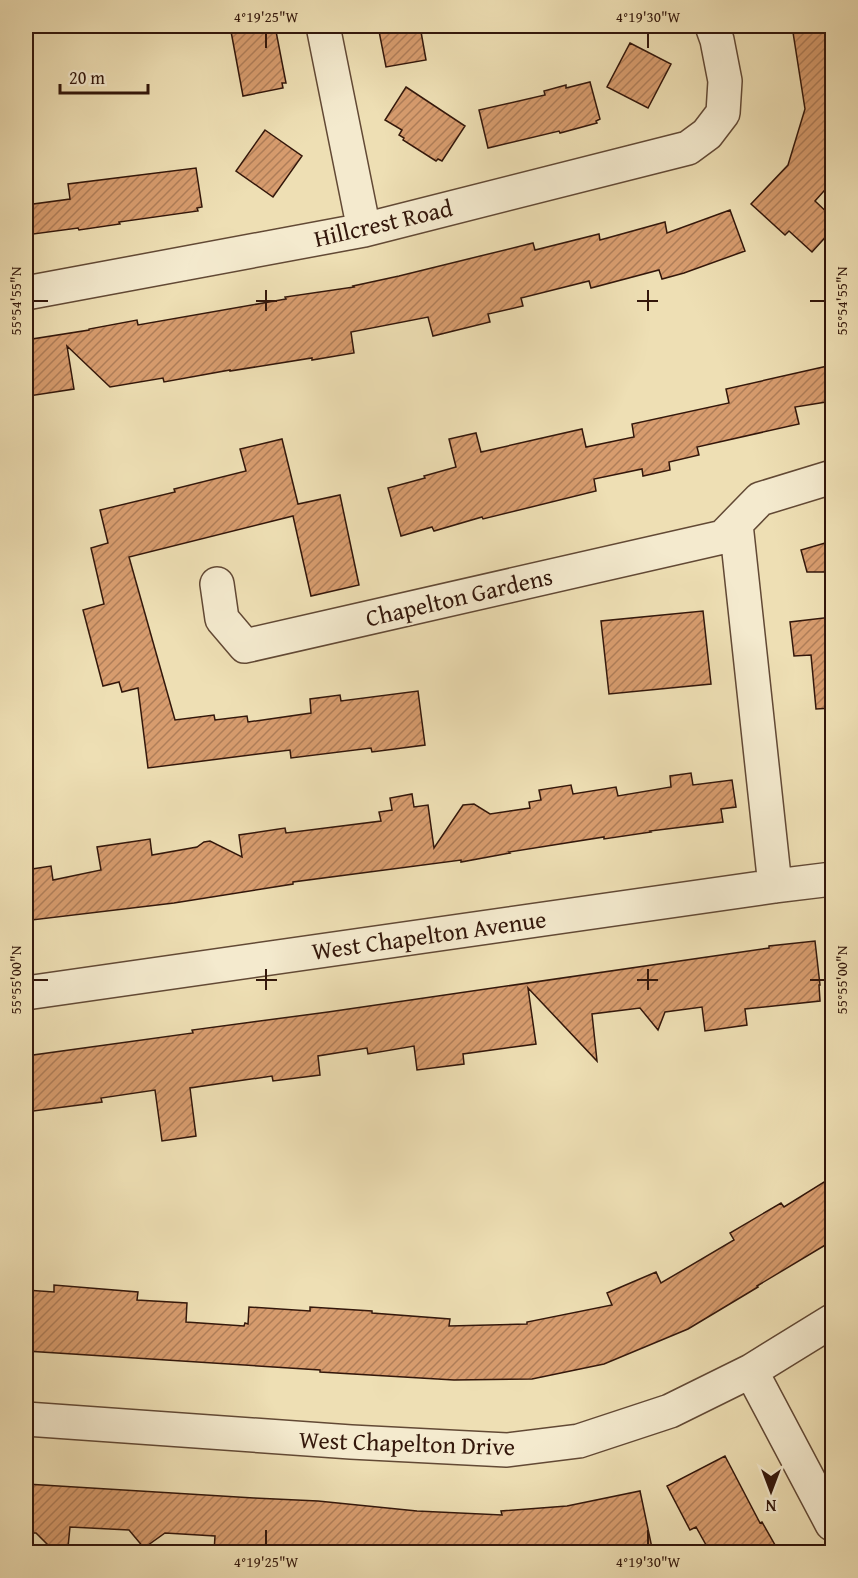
<svg xmlns="http://www.w3.org/2000/svg" width="858" height="1578" viewBox="0 0 858 1578" font-family="'Gentium Book Plus',serif">
  <style>
    .building { fill: url(#building-hatch); stroke: #33170b; stroke-width: 1.5 }
    .lines { fill: none; stroke-linecap: round; stroke-linejoin: round }
    .minor-casing { stroke: #624935; stroke-width: 36 }
    .minor { stroke: #f4eace; stroke-width: 33 }
    .ticks { fill: none; stroke: #33170b; stroke-width: 2 }
    .labels { text-anchor: middle; dominant-baseline: central; stroke-width: 4.5; stroke-linejoin: round; paint-order: stroke }
    .street-label { font-size: 24px; fill: #33170b; stroke: #f4eace }
    .neatline { fill: none; stroke: #33170b; stroke-width: 2 }
    .ticks-label { font-size: 15px; text-anchor: middle; fill: #33170b }
  </style>
  <defs>
    <pattern id="building-hatch" width="6" height="6" patternUnits="userSpaceOnUse" patternTransform="scale(1.5)"><rect width="6" height="6" fill="#d79c6e"/><path d="M-1 1l2-2M0 6l6-6M5 7l2-2" fill="none" stroke="#af7e59"/></pattern>
  </defs>
  <rect width="100%" height="100%" fill="#eedfb4"/>
  <filter id="stains"><feTurbulence type="fractalNoise" baseFrequency=".00333" numOctaves="4"/><feColorMatrix values="0 0 0 0 .2 0 0 0 0 .09 0 0 0 0 .02 0 0 0 .5 -.17"/></filter>
  <radialGradient id="worn" r=".72"><stop offset=".6" stop-color="#630" stop-opacity="0"/><stop offset="1" stop-color="#630" stop-opacity=".3"/></radialGradient>
  <path class="building" d="M230,26H275L286,83H282L283,88L243,96Z
    M378,26H420L426,60L386,67Z
    M792,26H832V182L815,201L832,217V230L812,252L789,231L785,235L751,204L788,165L805,109Z
    M630,43L671,64L648,108L607,87Z
    M590,82L600,119L596,121L597,123L560,133L559,131L488,148L479,110L545,95L544,91L566,85V88Z
    M406,87L465,126L442,161L438,159L436,161L403,140L404,138L399,135L402,130L385,120Z
    M265,130L302,156L273,197L236,171Z
    M196,168L202,207L197,208L198,211L119,222L120,224L79,230L78,228L26,235V205L70,199L68,184Z
    M730,210L745,251L684,273L662,279L659,270L591,288L589,281L521,298L523,306L488,314L490,322L433,336L428,317L351,332L354,353L312,360V358L230,371V370L164,382L163,378L110,387L67,346L74,389L29,396L26,376V340L89,330V329L137,320L138,325L286,299L285,297L354,287L353,286L399,276L533,243L535,250L599,234L600,240L665,222L667,233Z
    M832,365V401L795,407L799,424L697,447L699,455L669,462L670,470L643,476L642,469L594,479L596,491L483,519L482,517L434,531L432,527L401,536L388,488L425,478L424,476L456,467L449,439L476,433L481,452L582,429L586,447L634,437L632,424L729,403L726,389Z
    M282,439L298,504L340,495L359,585L311,596L293,516L129,557L175,720L214,715L215,720L247,716L248,722L311,713L310,699L340,695L341,701L418,691L425,745L372,752L371,748L291,758L290,750L148,768L138,688L122,692L119,682L103,686L83,610L104,604L91,548L108,543L100,510L175,492L174,489L246,471L240,449Z
    M832,541V572H807L801,550Z
    M703,611L711,684L609,694L601,621Z
    M832,617V708L816,709L811,655L794,656L790,622Z
    M691,773L693,785L732,780L736,807L721,809L723,822L650,831L651,832L604,839V837L509,852L510,853L461,862V860L293,882V884L174,903L32,920L26,870L51,866L53,880L101,870L97,847L150,839L152,855L197,847L204,842L210,841L242,857L239,835L285,828L286,833L381,821L379,812L392,810L390,798L412,794L414,807L428,805L434,848L463,805L474,804L490,814L530,808L529,802L541,800L539,790L571,785L573,794L616,787L618,796L671,787L670,776Z
    M815,941L820,985H819L820,1001L745,1009L747,1025L705,1031L702,1007L665,1012L658,1030L640,1008L592,1014L597,1061L528,988L536,1044L463,1054L464,1064L417,1070L414,1046L368,1054L367,1048L318,1056L320,1075L273,1081L272,1076L190,1088L196,1136L162,1141L155,1090L101,1098L102,1102L26,1112V1056L193,1033L192,1030L328,1012L769,948V946Z
    M832,1177V1241L757,1286L758,1287L688,1329L604,1364L532,1379L454,1380L320,1372V1370L26,1351V1290L54,1292V1285L138,1292L137,1300L187,1303L186,1322L244,1326L245,1323L248,1324L249,1307L310,1311V1307L372,1311V1313L450,1319L449,1326L527,1324V1322L612,1305L607,1293L656,1272L661,1283L734,1240L730,1233L781,1203L784,1207Z
    M725,1456L760,1523L762,1522L779,1552H710L696,1527L690,1530L667,1486Z
    M26,1484L254,1498L318,1501L417,1511L502,1515L501,1511L567,1506L640,1491L652,1548L629,1552H214L215,1536L165,1533L144,1548L129,1530L70,1527L68,1547H50L36,1533H26Z"/>
  <g class="lines">
    <g class="minor-casing">
      <path id="minor" d="M323,26L364,230
        M26,293L364,230L688,148L707,134L723,113L725,81L717,40L712,26
        M736,524L775,886
        M217,584L222,619L245,646L723,537L760,499L832,477
        M26,993L775,886L832,879
        M751,1371L832,1524
        M26,1419L351,1442L507,1450L579,1441L670,1411L751,1371L832,1321"/>
    </g>
    <use href="#minor" class="minor"/>
  </g>
  <path class="ticks" d="M266,33V48M648,33V48M266,290V311M648,290V311M33,301H48M256,301H277M637,301H658M810,301H825M266,969V990M648,969V990M33,980H48M256,980H277M637,980H658M810,980H825M266,1530V1545M648,1530V1545"/>
  <g class="labels">
    <g class="street-label">
      <text transform="translate(383 223) rotate(-13)">Hillcrest Road</text>
      <text transform="translate(459 597) rotate(-13)">Chapelton Gardens</text>
      <text transform="translate(429 935) rotate(-8)">West Chapelton Avenue</text>
      <text transform="translate(407 1443) rotate(2)">West Chapelton Drive</text>
    </g>
  </g>
  <rect width="858" height="1578" fill="none" stroke="#eedfb4" stroke-width="66"/>
  <g transform="translate(771 1491) rotate(180)" stroke="#f4eace" stroke-width="4.5" paint-order="stroke">
  <path d="M0-4.5L10 22L0 15L-10 22Z" fill="#33170b"/>
  <text y="-9" font-size="16" font-weight="bold" text-anchor="middle" fill="#33170b">N</text>
  </g>
  <path d="M60 84v9h88v-9" fill="none" stroke="#33170b" stroke-width="3"/>
  <text x="69" y="84" font-size="18" fill="#33170b" stroke="#f4eace" stroke-width="4.5" paint-order="stroke">20 m</text>
  <rect x="33" y="33" width="792" height="1512" class="neatline"/>
  <g class="ticks-label">
    <text x="266" y="22">4°19'25"W</text>
    <text x="648" y="22">4°19'30"W</text>
    <text transform="translate(842 301) rotate(-90)" y="5">55°54'55"N</text>
    <text transform="translate(16 301) rotate(-90)" y="5">55°54'55"N</text>
    <text transform="translate(842 980) rotate(-90)" y="5">55°55'00"N</text>
    <text transform="translate(16 980) rotate(-90)" y="5">55°55'00"N</text>
    <text x="266" y="1567">4°19'25"W</text>
    <text x="648" y="1567">4°19'30"W</text>
  </g>
  <rect width="100%" height="100%" filter="url(#stains)"/>
  <rect width="100%" height="100%" fill="url(#worn)"/>
</svg>
